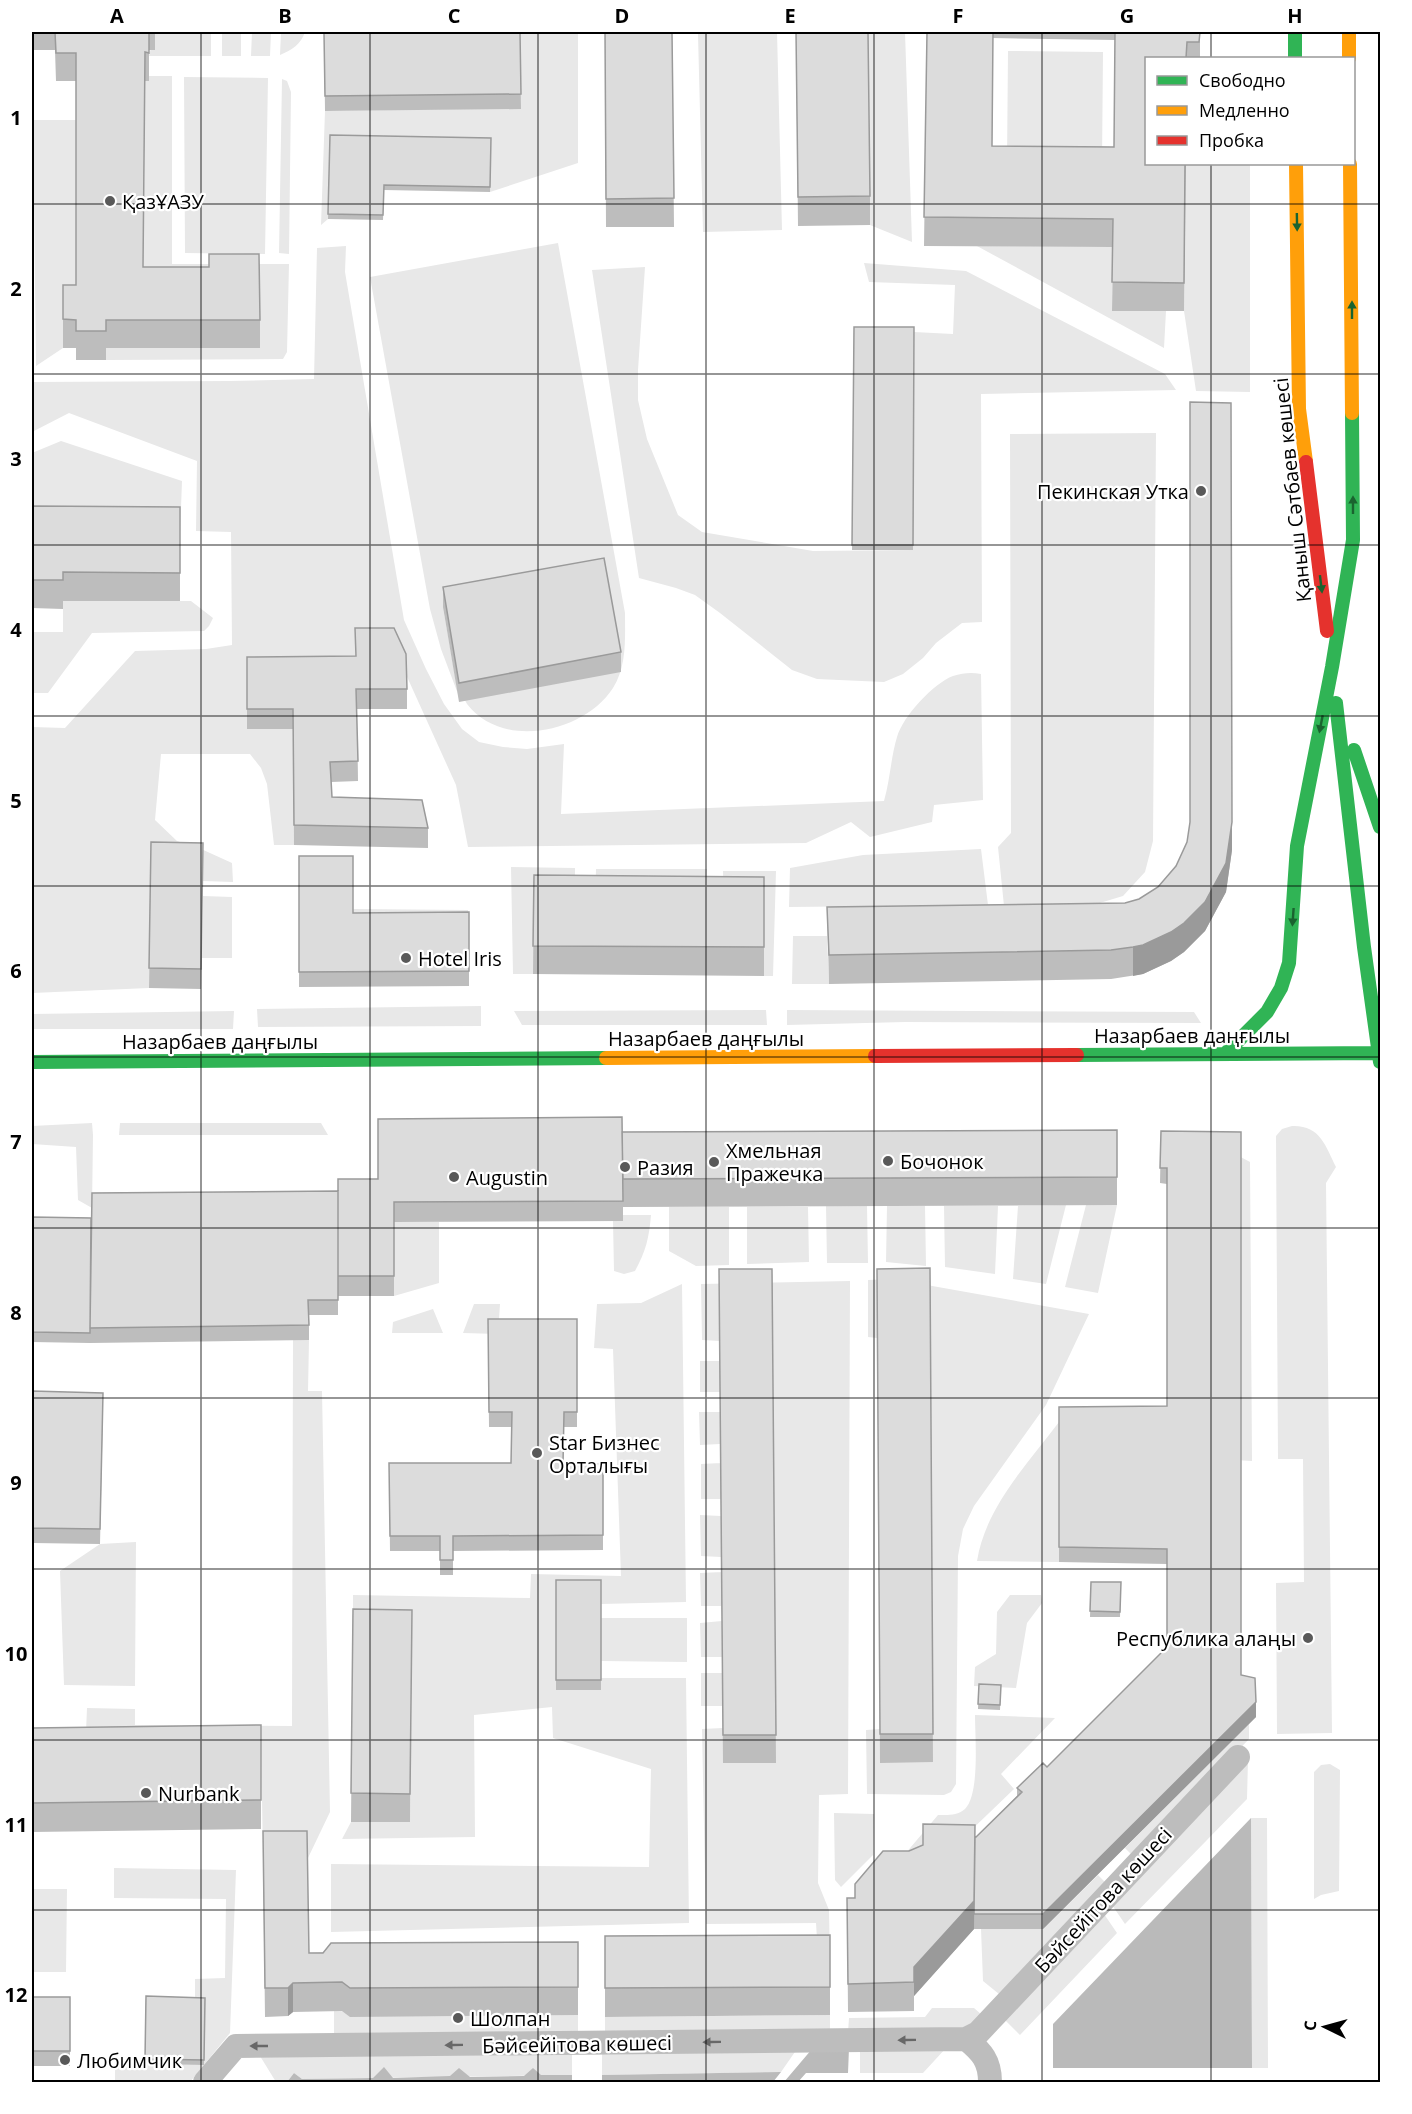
<svg xmlns="http://www.w3.org/2000/svg" width="1412" height="2114" viewBox="0 0 1412 2114" font-family="'Open Sans',sans-serif">
  <style>
    .green { fill: #e8e8e8 }
    .water { fill: #bababa }
    .lines { fill: none; stroke-linecap: round; stroke-linejoin: round }
    .street { stroke: #bdbdbd; stroke-width: 24 }
    .fast { stroke: #30b455; stroke-width: 14 }
    .slow { stroke: #ff9f0a; stroke-width: 14 }
    .jam { stroke: #e5322d; stroke-width: 14 }
    .wall { fill: #bdbdbd; fill-rule: evenodd }
    .shaded-wall { fill: #9a9a9a }
    .building { fill: #dcdcdc; stroke: #9a9a9a; stroke-width: 1.5 }
    .oneway { fill: #1a632f }
    .oneway2 { fill: #686868 }
    .grid { fill: none; stroke: #000; stroke-width: 1.5; stroke-opacity: 0.55 }
    .poi-dot { fill: #595959; stroke: #fff; stroke-width: 2 }
    .labels { text-anchor: middle; dominant-baseline: central; stroke-width: 4.5; stroke-linejoin: round; paint-order: stroke }
    .poi-label { font-size: 20px; fill: #000; stroke: #fff; text-anchor: start }
    .street-label { font-size: 20px; fill: #000; stroke: #fff }
    .neatline { fill: none; stroke: #000; stroke-width: 2 }
    .grid-label { font-size: 20px; text-anchor: middle; font-weight: bold; fill: #000 }
  </style>
  <rect width="100%" height="100%" fill="#fff"/>
  <path class="green" d="M155,32H211V56H149Z
    M222,32H241V56H222Z
    M252,32H271L270,56H251Z
    M281,32H305C301,44 292,50 280,55Z
    M325,32H578V163L490,192L491,144L330,140L328,219L321,225L325,111L521,108L519,45L324,48Z
    M777,32L782,230L703,232L698,34Z
    M868,32H905L912,242L870,225Z
    M1008,51L1103,52L1102,163L1007,162Z
    M149,76H172V264H289L287,352L283,359L106,360V348H260L143,295L145,81H149Z
    M184,77L268,78L265,254L185,253Z
    M282,79L287,81L291,92L289,254L279,253Z
    M33,120H76V313L63,348L36,366Z
    M1186,164H1250V392L1196,391L1184,311Z
    M558,243L625,613C625,638 627,666 613,688C584,733 502,750 467,704C462,696 461,683 459,674C453,651 448,629 443,607L458,694L441,649L430,609L370,277Z
    M346,246L345,272L404,620L426,669L444,704L462,729L479,742L503,747L527,749L564,744L561,814L884,801C890,780 891,757 897,737C903,716 934,683 953,676C963,673 971,672 981,674L983,800L934,805L932,822L870,837L851,822L806,843L468,847L456,785L394,648L356,647V675L293,729L294,845H274L267,784L261,768L250,754H161L155,820L177,841L199,848L232,863L233,882L203,881V863L152,862L149,988L32,993V727L65,728L135,651L206,649L232,645L231,532L196,531L197,461L69,413L32,432V382L230,381L314,379L317,248Z
    M977,246L1113,247L1112,310L1166,311L1164,348Z
    M864,263L966,271L1165,374L1176,390L981,394L982,622L962,623L936,643L923,658L903,674L884,682L817,679L792,670L720,613L695,595L676,588L639,578L592,270L645,267L638,370V400L647,439L678,515L702,532L813,551L913,550L914,332L953,334L955,285L869,282Z
    M1156,433L1153,841L1145,872L1123,896L1093,905L1004,906L998,847L1011,833L1010,434Z
    M61,441L182,481L180,535L32,534V453Z
    M63,601H191L213,618L209,626L204,631L92,633L48,693H32V632H63Z
    M981,849L988,905L789,907L790,868L863,855Z
    M511,867L575,868V904L533,974H513Z
    M596,869H707L706,905L595,904Z
    M723,871H776L773,976H764V905H724Z
    M203,896L232,897V958H202Z
    M353,909L468,910L469,927L353,928Z
    M793,936H827L829,984H792Z
    M481,1006V1026L258,1027L257,1009Z
    M766,1010L767,1025H522L514,1011Z
    M787,1010L1194,1012L1201,1023L905,1022L787,1025Z
    M234,1011L233,1029H34L32,1014Z
    M92,1123L93,1135L92,1208L78,1200L76,1147L32,1144V1126Z
    M120,1123H321L328,1135H119Z
    M1292,1126C1320,1125 1325,1145 1336,1167L1326,1183L1332,1733L1277,1734L1276,1583L1304,1582L1303,1459H1278L1276,1136L1282,1129Z
    M1235,1154L1250,1162L1252,1461L1235,1460Z
    M1066,1205L1046,1284L1013,1279L1018,1206Z
    M1086,1205H1117L1098,1293L1065,1287Z
    M826,1206H867L868,1263H827Z
    M887,1206H925L926,1266L886,1262Z
    M944,1206H998L995,1274L945,1267Z
    M669,1207H729V1265L696,1266L669,1251Z
    M747,1207H808L809,1262L747,1264Z
    M623,1215H651C649,1238 646,1251 635,1271L624,1274L614,1271L613,1221H623Z
    M394,1222H439V1283L394,1296Z
    M893,1279L1089,1314L1046,1405L974,1506L963,1529L958,1556L956,1784L951,1792L944,1795L867,1794L866,1730L880,1729L877,1338L868,1337V1280Z
    M850,1281L848,1794L819,1795L818,1883L829,1910L830,1963L817,1939L816,1923L706,1924L702,1729L723,1728L720,1341L702,1340L701,1284Z
    M682,1284L686,1602L601,1604V1591L556,1590V1690H601V1678H686L689,1923L331,1932V1864L649,1867L651,1769L553,1738L552,1707L474,1715L475,1837L342,1839L351,1822H410L412,1639L353,1638V1595L530,1598L531,1574L621,1576L613,1349L594,1348L597,1304L641,1303Z
    M474,1304H500L498,1334L463,1333Z
    M433,1309L443,1333H392L393,1322Z
    M293,1340H309L308,1391H322L330,1812L307,1860L263,1859L261,1736L86,1732L87,1708L135,1709V1725L292,1726Z
    M700,1361H720V1392H700Z
    M699,1412H720V1444L700,1445Z
    M1059,1422V1562L977,1561C986,1506 1027,1465 1059,1422Z
    M721,1463V1499H701V1464Z
    M700,1515L721,1516V1557L701,1556Z
    M136,1542L135,1686L64,1685L60,1571L100,1544Z
    M722,1572V1606H701L700,1573Z
    M1010,1595H1041L1042,1603L1027,1623L1016,1688L974,1686L975,1667L996,1654L997,1612Z
    M601,1618H687V1662L601,1661Z
    M722,1621V1657H701L700,1623Z
    M701,1673H722L723,1706H701Z
    M975,1715L1055,1718L1001,1774L1014,1789L962,1839L883,1880L938,1815C948,1815 957,1816 965,1809C980,1794 975,1737 975,1715Z
    M1249,1723V1739L1135,1858L1125,1848Z
    M1248,1760L1247,1799L1125,1924L1112,1905Z
    M1330,1764L1340,1770L1339,1891L1321,1895L1314,1899V1772L1321,1765Z
    M834,1813L874,1814L873,1855L841,1887L835,1880Z
    M1251,1818H1267L1268,2068H1252Z
    M114,1868L236,1870L230,2033L190,2082H115V2063L204,2065L195,2003V1979L225,1978L226,1899L114,1898Z
    M1098,1875L1107,1884L999,1994L983,1981L981,1929H1043Z
    M32,1889H67L66,1972H32Z
    M1104,1914L1117,1933L1020,2035L1005,2020Z
    M932,2008H974L982,2015L964,2031L848,2032L849,2018L925,2017Z
    M334,2011L578,2015V2033L334,2034Z
    M830,2015V2031L605,2032V2017Z
    M860,2048H946L923,2073H860Z
    M797,2049L781,2072L602,2075V2051Z
    M572,2052V2075L302,2079L294,2073L287,2082H276L260,2056Z"/>
  <path class="water" d="M1251,1818L1252,2068H1053V2024Z
    M849,2048L848,2073H806L798,2082H784L812,2049Z
    M384,2067L393,2078L450,2076L459,2068L470,2077L524,2076L533,2068L541,2075H572V2082H287L294,2073L302,2079L373,2078Z
    M781,2072L773,2082H602V2075Z"/>
  <g class="lines">
    <path class="street" d="M966,2039C982,2052 990,2061 990,2082
      M205,2082L236,2046L966,2039L978,2033L1238,1757"/>
    <path class="fast" d="M1295,32V58
      M1336,703L1364,947L1380,1062
      M1354,750L1380,827
      M1225,1054L1267,1012L1281,988L1289,963L1297,846L1332,667L1353,540L1352,413
      M1077,1055L1380,1053
      M32,1062L606,1058"/>
    <path class="slow" d="M1349,32V58
      M1296,164L1299,409L1306,462
      M1350,164L1352,413
      M606,1058L875,1056"/>
    <path class="jam" d="M1306,462L1327,631
      M875,1056L1077,1055"/>
  </g>
  <path class="wall" d="M32,32H155V50H149V81H145L143,267L260,320V348H106V360H76V348H63V285H76V81H56L55,50H32Z
    M520,32L521,109L325,111L324,33Z
    M605,32H672L674,227H606Z
    M796,32L870,196V225L798,226Z
    M927,32H1200V58H1146L1186,164L1184,311H1112L1113,247L924,246ZM993,38L1115,40L1114,147L992,146Z
    M330,135L491,138L490,192L384,190L383,220L328,219Z
    M854,327H914L913,550H852Z
    M32,506L180,507V601H63V609L32,608Z
    M443,587L621,652V672L459,702L443,607Z
    M247,657L407,689V709H357L358,781L331,782L332,797L428,828V848L294,845L293,729H247Z
    M151,842L203,843L201,989L149,988Z
    M1232,850L1226,892L1205,931L1184,952L1171,961L1143,974L1111,979L829,984L827,907L1125,903L1139,899Z
    M299,856L353,913L469,912V986L299,987Z
    M534,875L764,877V976L533,974Z
    M1117,1130V1205L623,1207V1221L394,1222V1296H338V1315H309V1340L90,1343L32,1342V1217L91,1218L338,1191L378,1179L622,1132Z
    M1161,1131L1241,1132V1675L1256,1717L1043,1929H974L914,1996V2011L848,2012L847,1898H855L909,1851L975,1838L1017,1796V1788L1047,1767L1167,1647V1564L1059,1562V1407L1167,1406V1184L1160,1183Z
    M930,1268L933,1762L880,1763L877,1269Z
    M719,1269H772L776,1763H723Z
    M488,1319H577V1427H564L563,1464H603V1550L453,1551V1575H440V1551H390L389,1463H511L512,1427H489Z
    M32,1391L103,1408L100,1544L33,1543L32,1598Z
    M556,1580H601V1690H556Z
    M1091,1582H1121L1120,1617H1090Z
    M353,1609L412,1610L410,1822H351Z
    M979,1684L1001,1685L1000,1710L978,1709Z
    M261,1725V1829L32,1832V1728Z
    M263,1859L309,1953L578,1942V2015L350,2017L342,2011L293,2012L288,2016L265,2017Z
    M830,1935V2015L605,2017V1936Z
    M146,1996L205,1998L204,2065L145,2064Z
    M32,1997H70V2066H32Z"/>
  <path class="shaded-wall" d="M1232,822V850L1226,892L1205,931L1184,952L1171,961L1143,974L1133,976V947Z
    M1256,1702V1717L1043,1929V1914Z
    M975,1825L974,1929L914,1996V2011V1967Z
    M293,1983V2012L288,2016V1988Z"/>
  <path class="building" d="M55,32H149V53L145,52L143,267H209V254H259L260,320H106V331H76V320L63,319V285H76V53H56Z
    M409,32H520L521,94L325,96L324,33Z
    M605,32H672L674,198L606,199Z
    M796,32H868L870,196L798,197Z
    M927,32H993L992,146L1114,147L1115,32H1200L1199,42H1187L1186,58H1146V164H1185L1184,283L1112,282L1113,219L924,217Z
    M330,135L491,138L490,187L384,185L383,215L328,214Z
    M854,327H914L913,545H852Z
    M1190,402L1231,403L1232,822L1226,863L1205,902L1184,923L1171,932L1143,945L1133,947L1111,950L829,955L827,907L1125,903L1139,899L1158,887L1176,866L1187,842L1190,822Z
    M32,506L180,507V573L63,572V580H32Z
    M604,558L621,652L459,683L443,587Z
    M355,628H394L406,654L407,689H356L358,761L330,762L332,797L422,800L428,828L294,825L293,709H247V657L356,656Z
    M151,842L203,843L201,969L149,968Z
    M299,856H353V913L469,912V971L299,972Z
    M534,875L764,877V947L533,946Z
    M622,1117L623,1201L394,1202V1276H338V1179H378V1119Z
    M1117,1130V1177L623,1179L622,1132Z
    M1161,1131L1241,1132V1675L1255,1678L1256,1702L1043,1914H974L975,1838L1022,1792L1017,1788L1043,1763L1047,1767L1167,1647V1549L1059,1547V1407L1167,1406V1168H1160Z
    M338,1191V1300H308L309,1325L90,1328L92,1193Z
    M32,1217L91,1218L90,1333L32,1332Z
    M930,1268L933,1734H880L877,1269Z
    M719,1269H772L776,1735H723Z
    M488,1319H577V1412H564L563,1464H603V1535L453,1536V1560H440V1536H390L389,1463H511L512,1412H489Z
    M32,1391L103,1393L100,1529L33,1528L32,1583Z
    M556,1580H601V1680H556Z
    M1091,1582H1121L1120,1612L1090,1611Z
    M353,1609L412,1610L410,1794L351,1793Z
    M979,1684L1001,1685L1000,1705L978,1704Z
    M261,1725V1800L32,1803V1728Z
    M923,1824L975,1825L974,1901L914,1967V1982L848,1984L847,1898H855V1884L883,1851H909L923,1845Z
    M263,1831H307L309,1953H323L331,1943L578,1942V1987L350,1988L342,1982L293,1983L288,1988H265Z
    M830,1935V1987L605,1988V1936Z
    M146,1996L205,1998L204,2060L145,2059Z
    M32,1997H70V2051H32Z"/>
  <defs><path id="oneway-solid" d="M-6-.8H1V-3.2L6.5 0L1 3.2V.8H-6Z" transform="scale(1.5)"/></defs>
  <g class="oneway">
    <use href="#oneway-solid" transform="translate(1297 222) rotate(89)"/>
    <use href="#oneway-solid" transform="translate(1352 310) rotate(-90)"/>
    <use href="#oneway-solid" transform="translate(1353 505) rotate(-90)"/>
    <use href="#oneway-solid" transform="translate(1321 584) rotate(83)"/>
    <use href="#oneway-solid" transform="translate(1321 724) rotate(101)"/>
    <use href="#oneway-solid" transform="translate(1293 917) rotate(94)"/>
  </g>
  <g class="oneway2">
    <use href="#oneway-solid" transform="translate(907 2040) rotate(179)"/>
    <use href="#oneway-solid" transform="translate(712 2042) rotate(179)"/>
    <use href="#oneway-solid" transform="translate(454 2045) rotate(179)"/>
    <use href="#oneway-solid" transform="translate(259 2046) rotate(180)"/>
  </g>
  <path class="grid" d="M201,32V2082M370,32V2082M538,32V2082M706,32V2082M874,32V2082M1042,32V2082M1211,32V58M1211,164V2082M32,204H1380M32,374H1380M32,545H1380M32,716H1380M32,886H1380M32,1057H1380M32,1228H1380M32,1398H1380M32,1569H1380M32,1740H1380M32,1910H1380"/>
  <g class="poi-dot">
    <circle cx="110" cy="201" r="6"/>
    <circle cx="1201" cy="491" r="6"/>
    <circle cx="406" cy="958" r="6"/>
    <circle cx="888" cy="1161" r="6"/>
    <circle cx="714" cy="1162" r="6"/>
    <circle cx="625" cy="1167" r="6"/>
    <circle cx="454" cy="1177" r="6"/>
    <circle cx="537" cy="1453" r="6"/>
    <circle cx="1308" cy="1638" r="6"/>
    <circle cx="146" cy="1793" r="6"/>
    <circle cx="458" cy="2018" r="6"/>
    <circle cx="65" cy="2060" r="6"/>
  </g>
  <g class="labels">
    <g class="poi-label">
      <text x="122" y="201">ҚазҰАЗУ</text>
      <text x="1189" y="491" text-anchor="end">Пекинская Утка</text>
      <text x="418" y="958">Hotel Iris</text>
      <text x="726" y="1150">Хмельная<tspan x="726" dy="23">Пражечка</tspan></text>
      <text x="900" y="1161">Бочонок</text>
      <text x="637" y="1167">Разия</text>
      <text x="466" y="1177">Augustin</text>
      <text x="549" y="1442">Star Бизнес<tspan x="549" dy="23">Орталығы</tspan></text>
      <text x="1296" y="1638" text-anchor="end">Республика алаңы</text>
      <text x="158" y="1793">Nurbank</text>
      <text x="470" y="2018">Шолпан</text>
      <text x="77" y="2060">Любимчик</text>
    </g>
    <g class="street-label">
      <text transform="translate(1292 490) rotate(-96)">Қаныш Сәтбаев көшесі</text>
      <text x="1192" y="1035">Назарбаев даңғылы</text>
      <text x="706" y="1038">Назарбаев даңғылы</text>
      <text x="220" y="1041">Назарбаев даңғылы</text>
      <text transform="translate(1103 1900) rotate(-47)">Бәйсейітова көшесі</text>
      <text transform="translate(577 2044) rotate(-1)">Бәйсейітова көшесі</text>
    </g>
  </g>
  <rect width="1412" height="2114" fill="none" stroke="#ffffff" stroke-width="66"/>
  <rect x="1145" y="57" width="210" height="108" fill="#ffffff" stroke="#999999" stroke-width="1.5"/>
  <rect x="1157" y="76" width="30" height="9" fill="#30b455" stroke="#999999" stroke-width="1.5"/>
  <text x="1199" y="87" font-size="18" fill="#000000">Свободно</text>
  <rect x="1157" y="106" width="30" height="9" fill="#ff9f0a" stroke="#999999" stroke-width="1.5"/>
  <text x="1199" y="117" font-size="18" fill="#000000">Медленно</text>
  <rect x="1157" y="136" width="30" height="9" fill="#e5322d" stroke="#999999" stroke-width="1.5"/>
  <text x="1199" y="147" font-size="18" fill="#000000">Пробка</text>
  <g transform="translate(1325 2027) rotate(275)" stroke="#ffffff" stroke-width="4.5" paint-order="stroke">
  <path d="M0-4.5L10 22L0 15L-10 22Z" fill="#000000"/>
  <text y="-9" font-size="16" font-weight="bold" text-anchor="middle" fill="#000000">С</text>
  </g>
  <rect x="33" y="33" width="1346" height="2048" class="neatline"/>
  <g class="grid-label">
    <text x="117" y="23">A</text>
    <text x="285" y="23">B</text>
    <text x="454" y="23">C</text>
    <text x="622" y="23">D</text>
    <text x="790" y="23">E</text>
    <text x="958" y="23">F</text>
    <text x="1127" y="23">G</text>
    <text x="1295" y="23">H</text>
    <text x="16" y="125">1</text>
    <text x="16" y="296">2</text>
    <text x="16" y="466">3</text>
    <text x="16" y="637">4</text>
    <text x="16" y="808">5</text>
    <text x="16" y="978">6</text>
    <text x="16" y="1149">7</text>
    <text x="16" y="1320">8</text>
    <text x="16" y="1490">9</text>
    <text x="16" y="1661">10</text>
    <text x="16" y="1832">11</text>
    <text x="16" y="2002">12</text>
  </g>
</svg>
